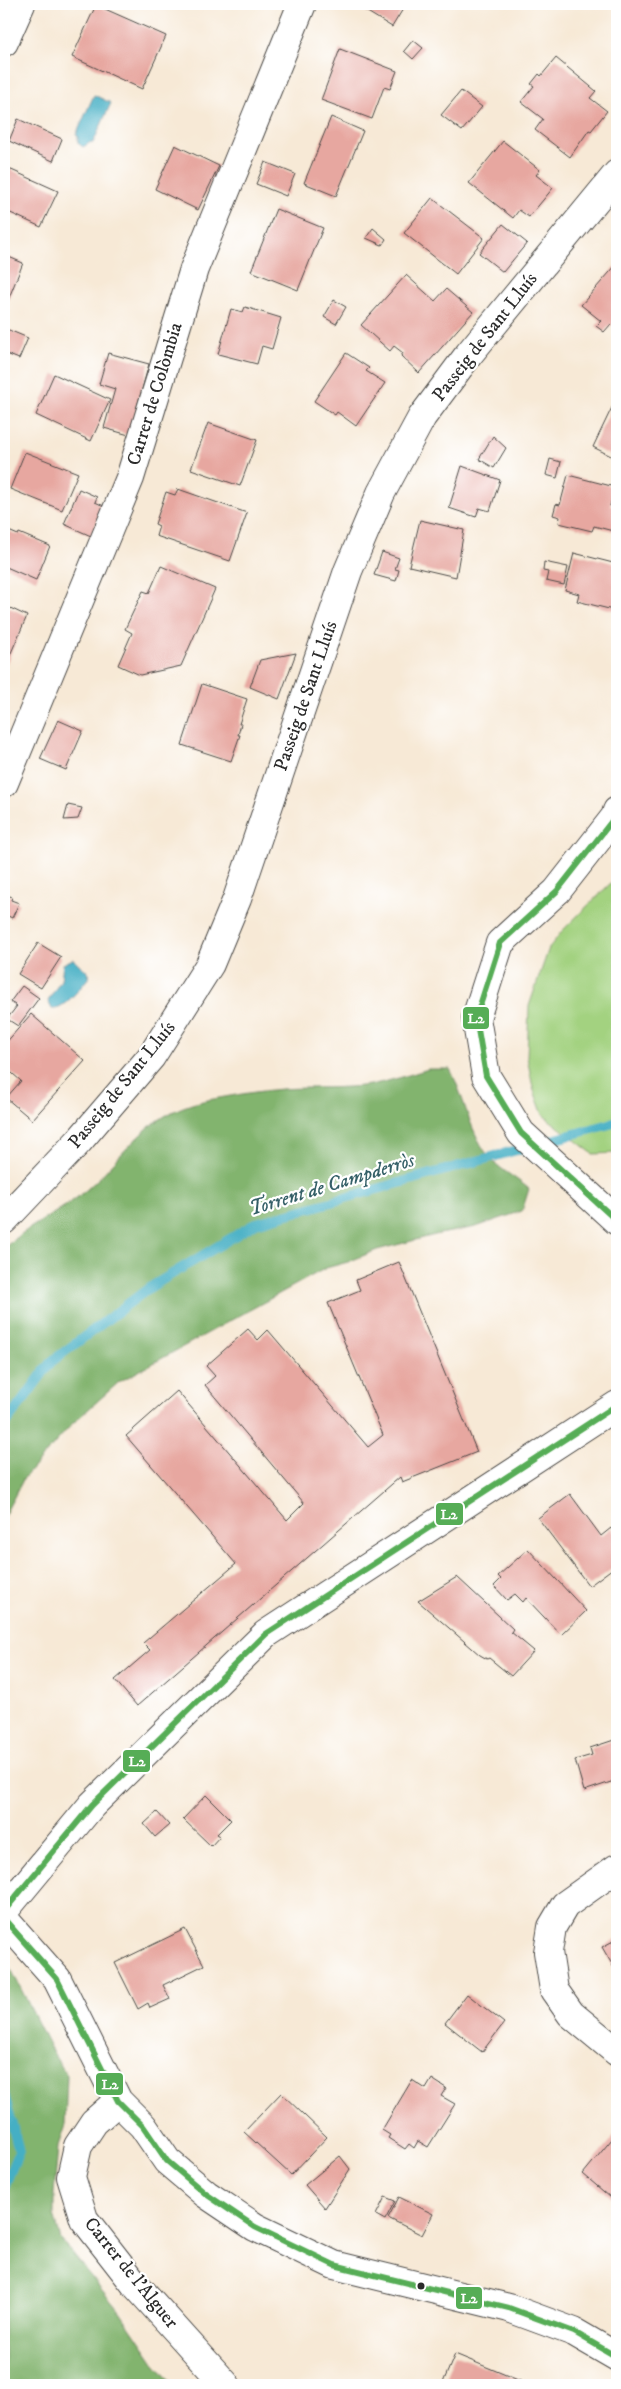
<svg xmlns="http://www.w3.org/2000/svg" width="621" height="2389" viewBox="0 0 621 2389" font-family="'IM FELL DW Pica',serif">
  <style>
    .green { fill: #a3d280; stroke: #677e56 }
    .forest { fill: #82b46e; stroke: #56704c }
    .water { fill: #45afc4; stroke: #386d78 }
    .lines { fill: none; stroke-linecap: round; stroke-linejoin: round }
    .stream { stroke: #45afc4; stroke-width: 10 }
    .building { fill: #e7a7a0 }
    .street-casing { stroke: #4a4845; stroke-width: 30 }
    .street { stroke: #fff; stroke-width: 28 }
    .bus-1-casing { stroke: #fff; stroke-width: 10 }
    .bus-1 { stroke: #56ad56; stroke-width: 6 }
    .bus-dot { fill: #2b2b2b; stroke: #fff; stroke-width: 2 }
    .labels { text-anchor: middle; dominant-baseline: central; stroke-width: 4.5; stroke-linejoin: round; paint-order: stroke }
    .street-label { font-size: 19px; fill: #2b2b2b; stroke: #fff }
    .water-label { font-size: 20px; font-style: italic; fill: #356068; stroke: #fff }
    .line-badge { stroke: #fff; stroke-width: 2 }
    .badge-label { font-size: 14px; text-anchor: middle; font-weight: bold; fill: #fff }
  </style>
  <rect width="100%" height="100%" fill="#fff"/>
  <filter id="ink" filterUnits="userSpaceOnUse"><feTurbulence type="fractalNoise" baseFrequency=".02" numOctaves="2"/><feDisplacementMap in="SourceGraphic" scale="10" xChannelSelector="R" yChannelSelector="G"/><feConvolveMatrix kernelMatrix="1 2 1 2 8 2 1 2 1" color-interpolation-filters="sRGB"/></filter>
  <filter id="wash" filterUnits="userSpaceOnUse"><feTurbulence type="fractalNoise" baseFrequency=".0096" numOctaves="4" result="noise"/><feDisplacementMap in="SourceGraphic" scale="20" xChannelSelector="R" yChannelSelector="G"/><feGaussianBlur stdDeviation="1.12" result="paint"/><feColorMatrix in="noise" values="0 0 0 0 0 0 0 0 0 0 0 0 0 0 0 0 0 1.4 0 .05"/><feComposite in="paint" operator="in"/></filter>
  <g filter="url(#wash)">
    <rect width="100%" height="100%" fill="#f7e9d6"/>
    <path class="green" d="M617,877V1153L593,1154L543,1115L533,1088L527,1057L529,1006L549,948L562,931Z"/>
    <path class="forest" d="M428,1069H450C465,1098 470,1136 492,1160C502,1171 518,1179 529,1189L522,1211L476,1227L435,1235L377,1250L348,1262L326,1268L119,1382L72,1424L24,1478L4,1516V1248C26,1227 55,1215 79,1196C124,1160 141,1115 203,1101C229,1096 257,1091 282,1089C311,1087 341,1089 370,1085C390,1081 409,1075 428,1069Z
      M4,1955L54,2055L67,2075L65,2125L58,2146L54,2194V2215L61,2240L120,2312L154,2362L173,2385H4Z"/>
    <path class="water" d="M94,95L111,103L93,143L91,142L83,147L78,143V136L76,135Z
      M73,959L88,972L89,977C81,987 66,1008 52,1009L48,1001L61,980L63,964Z"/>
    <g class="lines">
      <path class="stream" d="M4,1426L51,1362L149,1288L256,1223L617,1122
        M4,2094L19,2151L4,2187"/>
    </g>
    <g id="blocks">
      <path class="building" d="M358,4H406L392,27L356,5Z
        M96,5L166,36L142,89L72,57Z
        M413,40L423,48L413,59L404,51Z
        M340,49L397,71L390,89L384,87L372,119L321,100Z
        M556,58L596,91L590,98L607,111L591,131L589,130L570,157L535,130L543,119L521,102L534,86L531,84L539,74L541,76Z
        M461,91L482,107L462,131L441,115Z
        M331,117L363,131L336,196L304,183Z
        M18,119L62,139L53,161L9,141Z
        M503,141L540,170L536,175L553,188L529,217L519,210L513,218L469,183Z
        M175,145L219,166L198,210L155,189Z
        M265,162L295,174L286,196L256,184Z
        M7,168L58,191L41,227L4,210V177Z
        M432,198L484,238L456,274L404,233Z
        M276,209L323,228L298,290L251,271Z
        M503,224L527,243L503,272L479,253Z
        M373,228L386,239L382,245L366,238Z
        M4,255L23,263L6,305H4Z
        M617,264V325L615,328L611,324L604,332L596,326L601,321L581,305Z
        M406,275L435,301L446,289L473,312L419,373L401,356L403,353L394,346L390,351L361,325Z
        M334,300L346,307L336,324L324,317Z
        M245,307L281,318L272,349L262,346L257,364L218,354L231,309L243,312Z
        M4,328L28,338L19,359L4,353Z
        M108,353L149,364L129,435L104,428L115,389L99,384Z
        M346,353L369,368L366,371L385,383L356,426L337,412L335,415L314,401Z
        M54,374L110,400L91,441L36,415Z
        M617,397V459L593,447Z
        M208,423L257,440L240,486L191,469Z
        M493,436L506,448L494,468L479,459Z
        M25,452L78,473L62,510L10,489Z
        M550,459L561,462L557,478L546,475Z
        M462,466L500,480L490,511L479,508L476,517L449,508Z
        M568,475L615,487L610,506L616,507L613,517H617L613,531L594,526L592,531L559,523L560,517L553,515L556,504L560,505Z
        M79,489L97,497L95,502L104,506L91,536L64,524Z
        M178,489L247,513L230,561L156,536L159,526L155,524L166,492L175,495Z
        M420,520L464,530L456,577L409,566Z
        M4,529L18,535L19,533L50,546L36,580L4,566Z
        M382,552L399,558L395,569L399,570L396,581L374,575Z
        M574,553L617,564V611L577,601L579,594L565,590Z
        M544,562L568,567L564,585L546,581L548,572L543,571Z
        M161,566L215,589L181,666L140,675L118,665L132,633L125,629L143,591L149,593Z
        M4,605L27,616L4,669Z
        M296,653L279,699L250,687L260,660Z
        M202,684L247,699L239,724H241L238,735H240L231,761L182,745Z
        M58,720L83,731L66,770L40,759Z
        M68,805L82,808L78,819L64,820Z
        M5,894L12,897L11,900L19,903L12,918L4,914Z
        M38,943L61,957L41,988L18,974Z
        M22,986L39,998L18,1026L7,1019L17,1006L10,1002Z
        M31,1014L85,1061L32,1120L6,1098L21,1081L4,1066V1045Z
        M399,1262L477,1452L402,1482L400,1477L137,1706L115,1680L150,1650L143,1643L236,1564L126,1436L177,1391L287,1520L304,1503L205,1385L215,1376L206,1366L248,1329L258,1340L268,1330L368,1447L383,1435L328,1303L360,1290L356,1280Z
        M570,1494L601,1536L611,1528L617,1536V1565L589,1586L538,1518Z
        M528,1549L586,1611L561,1635L526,1598L523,1602L515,1594L507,1600L494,1586L501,1579L498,1576Z
        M457,1577L513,1629L511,1632L534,1651L511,1676L489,1658L487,1659L480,1655L418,1601Z
        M617,1739V1780L584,1791L575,1760L592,1755L590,1748Z
        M206,1795L231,1820L217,1834L220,1836L211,1846L183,1819Z
        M157,1812L169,1825L155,1837L144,1824Z
        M185,1929L204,1965L163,1985L170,1999L150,2008L148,2003L138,2009L115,1963Z
        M617,1939V1973L602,1947Z
        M467,1994L504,2023L482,2052L445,2023Z
        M432,2079L446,2088L441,2096L455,2104L428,2147L418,2141L414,2148L409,2144L405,2149L388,2138L390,2135L382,2130L412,2080L426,2089Z
        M281,2093L327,2137L291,2175L244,2132Z
        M617,2133V2203L583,2174Z
        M340,2156L350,2169L325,2208L305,2185Z
        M385,2197L395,2201L385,2220L376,2215Z
        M399,2197L433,2214L422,2235L388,2218Z
        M455,2354L489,2368L530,2385H442Z"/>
    </g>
  </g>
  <g filter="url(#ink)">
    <use href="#blocks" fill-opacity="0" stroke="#4a4845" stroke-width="1"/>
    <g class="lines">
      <g class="street-casing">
        <path id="street" d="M4,42L21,4
          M4,783L130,478L194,269L302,4
          M617,811L615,817L557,891L500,943L476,1018L486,1076L521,1133L617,1221
          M4,1220L79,1141L151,1057L210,964L237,899L348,571L381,493L422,417L469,354L617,174
          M617,1868L565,1905L552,1927L548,1952L554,1990L571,2014L617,2052
          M4,1911L92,1805L266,1634L617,1405
          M4,1919L57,1979L118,2101L143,2126L167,2161L206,2194L255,2227L334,2265L509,2308L574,2332L617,2357
          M118,2101L94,2122L78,2146L71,2177L84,2219L134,2283L226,2385"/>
      </g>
      <use href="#street" class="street"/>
      <g class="bus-1-casing">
        <path id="bus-1" d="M617,811L615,817L557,891L500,943L476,1018L486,1076L521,1133L617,1221
          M4,1911L92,1805L266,1634L617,1405
          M4,1919L57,1979L118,2101L143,2126L167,2161L206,2194L255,2227L334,2265L509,2308L574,2332L617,2357"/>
      </g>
      <use href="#bus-1" class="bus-1"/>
    </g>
  </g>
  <circle class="bus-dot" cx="421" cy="2286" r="4.5"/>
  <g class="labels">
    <g class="street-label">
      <text transform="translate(485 337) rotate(-52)">Passeig de Sant Lluís</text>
      <text transform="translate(155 394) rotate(-73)">Carrer de Colòmbia</text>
      <text transform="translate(306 696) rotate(-71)">Passeig de Sant Lluís</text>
      <text transform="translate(122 1085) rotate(-51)">Passeig de Sant Lluís</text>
      <text transform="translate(131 2273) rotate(51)">Carrer de l'Alguer</text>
    </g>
    <g class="water-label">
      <text transform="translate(332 1185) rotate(-17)">Torrent de Campderròs</text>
    </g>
  </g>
  <g class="line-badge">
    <rect x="462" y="1006" width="28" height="24" rx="5" fill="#56ad56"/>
    <rect x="435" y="1502" width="29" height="24" rx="5" fill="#56ad56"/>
    <rect x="122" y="1749" width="29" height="24" rx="5" fill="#56ad56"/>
    <rect x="95" y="2072" width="29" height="24" rx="5" fill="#56ad56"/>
    <rect x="455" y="2286" width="28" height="24" rx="5" fill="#56ad56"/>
  </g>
  <g class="badge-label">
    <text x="476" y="1023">L2</text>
    <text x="449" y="1519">L2</text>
    <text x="137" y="1766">L2</text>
    <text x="110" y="2089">L2</text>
    <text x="469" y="2303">L2</text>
  </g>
  <rect width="621" height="2389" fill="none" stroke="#fff" stroke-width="20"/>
</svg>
